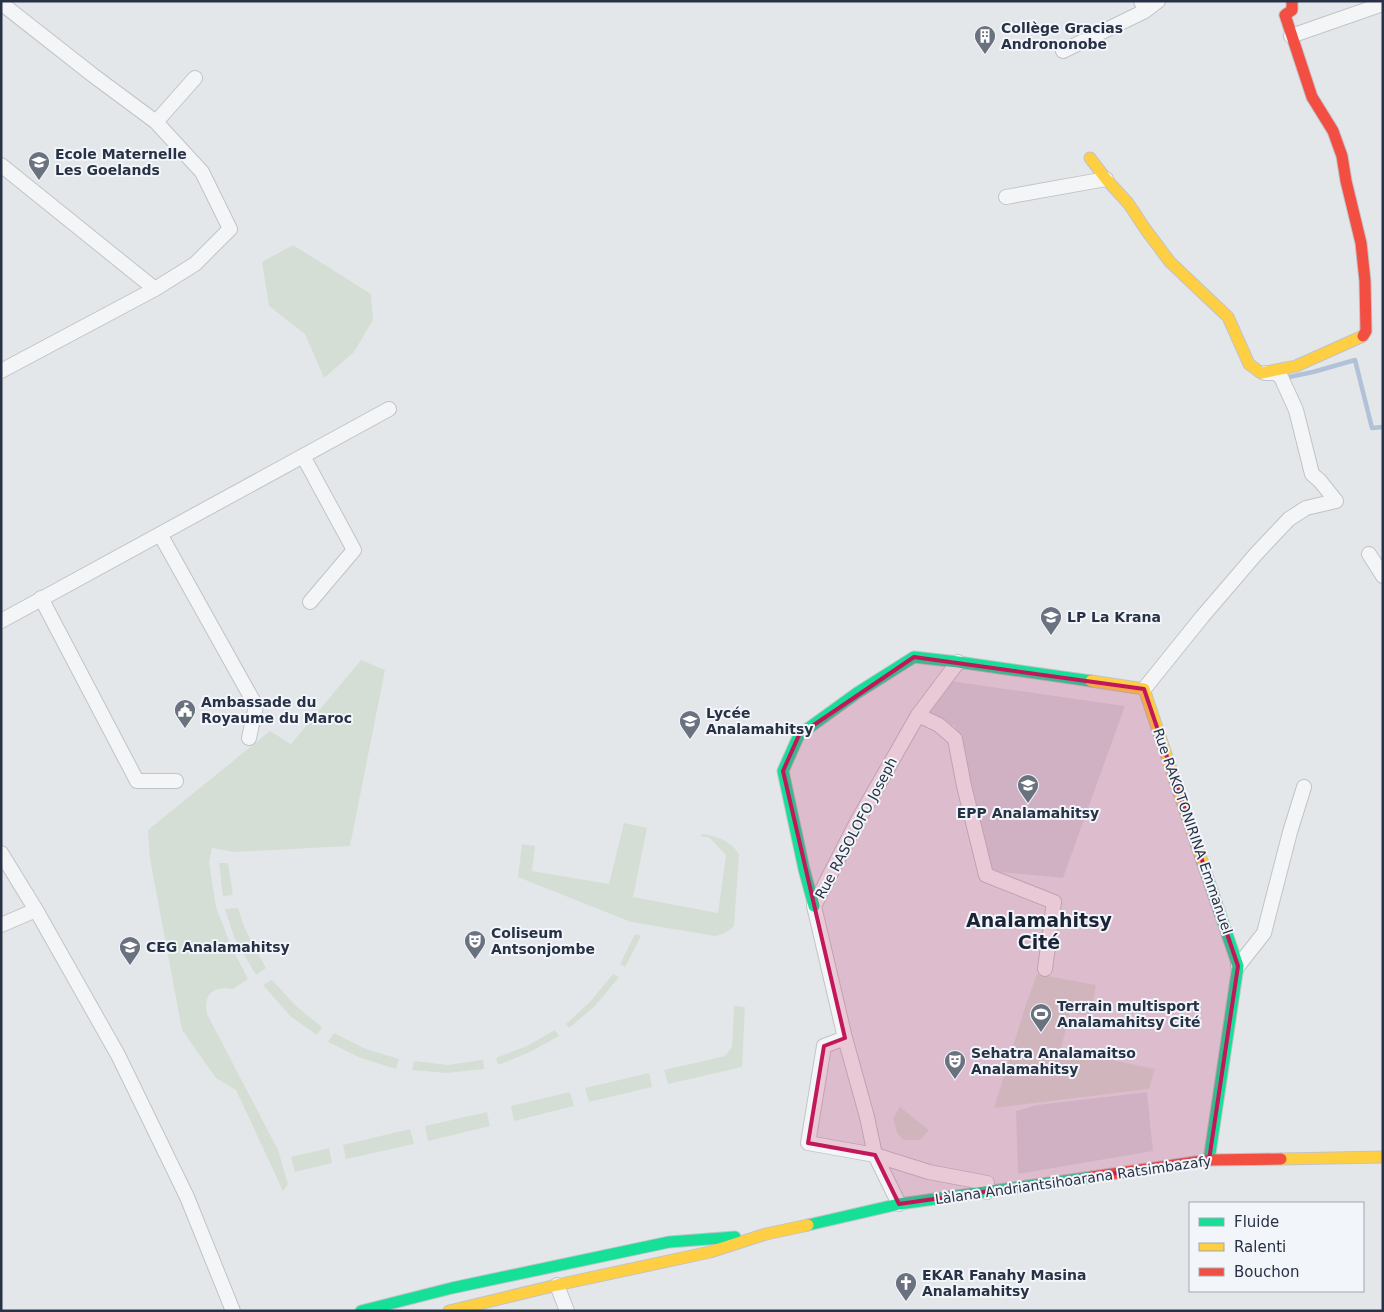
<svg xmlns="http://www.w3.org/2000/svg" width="1384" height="1312" viewBox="0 0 1384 1312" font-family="'DejaVu Sans',sans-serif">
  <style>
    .built { fill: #d4d8df }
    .green { fill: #d4ded5 }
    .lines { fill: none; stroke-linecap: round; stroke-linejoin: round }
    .stream { stroke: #b1c1d7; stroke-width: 4.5 }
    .street-casing { stroke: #c1c3c8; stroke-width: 16 }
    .fast-casing { stroke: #c1c3c8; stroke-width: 13 }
    .slow-casing { stroke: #c1c3c8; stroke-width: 13 }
    .jam-casing { stroke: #c1c3c8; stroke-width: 13 }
    .street { stroke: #f4f5f7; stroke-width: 14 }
    .fast { stroke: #16e098; stroke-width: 11 }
    .slow { stroke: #ffcf43; stroke-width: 11 }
    .jam { stroke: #f24e42; stroke-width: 11 }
    .marked { fill: #c2185b; fill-opacity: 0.2; stroke: #c2185b; stroke-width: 4; stroke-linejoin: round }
    .labels { text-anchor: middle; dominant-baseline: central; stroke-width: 4; stroke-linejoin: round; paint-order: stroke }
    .poi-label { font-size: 14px; font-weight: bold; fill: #283246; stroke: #f2f5f9; text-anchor: start }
    .street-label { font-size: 14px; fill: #283246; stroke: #f2f5f9 }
    .district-label { font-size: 19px; font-weight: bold; fill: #1b2337; stroke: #f2f5f9 }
  </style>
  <rect width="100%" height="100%" fill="#e4e7ea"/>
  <path class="built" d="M944,680L1125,706L1063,878L980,870L955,739V726L918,715Z
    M1147,1092L1153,1151L1018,1174L1016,1111L1037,1105Z"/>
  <path class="green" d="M293,245L371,294L373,320L354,352L324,378L305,334L269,306L262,262Z
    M361,660L385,670L350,846L234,852L212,848L209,863L216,907L231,946L248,979L233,989C213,985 203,995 207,1014L278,1150L288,1184L283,1191L236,1090L216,1078L182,1030L150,859L148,830L270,731L291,744Z
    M624,823L647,828L633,897L718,913L726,855L710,838L700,836L703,834C718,837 731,841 739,854L734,926C728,932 724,934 715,936L631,922L518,877L522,844L535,846L532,871L609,884Z
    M219,863H228L233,895L223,896Z
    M238,908L245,929L266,968L256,975L234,937L225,909Z
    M635,934L641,936L625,967L620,964Z
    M613,974L619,977L595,1006L569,1028L566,1024L589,1003Z
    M1037,974L1096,985L1091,1017L1070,1012L1061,1049L1155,1069L1149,1089L994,1108L1026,1004Z
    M272,980L296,1006L322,1027L317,1035L290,1016L263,985Z
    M734,1006L745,1007L742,1067L668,1084L664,1070L725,1056L732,1047Z
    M555,1030L559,1036L530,1052L498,1065L496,1058L527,1046Z
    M334,1033L366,1049L399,1059L396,1069L361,1058L328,1042Z
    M483,1060L484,1069L446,1073L412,1070L414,1061L448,1065Z
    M649,1073L652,1087L589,1102L585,1088Z
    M570,1092L574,1106L514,1121L511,1106Z
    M900,1107L929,1130L920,1140H903L897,1133L893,1118Z
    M487,1112L490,1126L428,1141L425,1126Z
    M410,1129L414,1144L346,1159L343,1145Z
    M329,1148L332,1163L295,1172L291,1157Z"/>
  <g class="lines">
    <path class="stream" d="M1289,377L1313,372L1355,360L1372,428L1383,427"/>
    <g class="street-casing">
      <path id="street" d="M1141,1L1145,11L1158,1
        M1,3L94,76L156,122L202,172L230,229L195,264L155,289L1,371
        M1291,36L1383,4
        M1063,51L1145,11
        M156,122L195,78
        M1,165L155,289
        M1006,197L1106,179
        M303,456L354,550L310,602
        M160,534L256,706L249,738
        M1369,554L1383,576
        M41,598L137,781H176
        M1,621L389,409
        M1144,689L1202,617L1256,554L1289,519L1306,508L1336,501L1320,481L1312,474L1296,410L1285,386L1281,377L1275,373H1265
        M918,715L939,725L955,739L964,786L986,875L1054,902L1045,969
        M1,853L36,910L118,1055L187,1197L233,1311
        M1,925L36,910
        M1238,966L1264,933L1290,832L1304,787
        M845,1038L824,1046L808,1143L875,1155L929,1172L987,1183V1192
        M899,1204L875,1155L867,1117L845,1038L814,906L857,822L918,715L958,662
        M557,1285L567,1311"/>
    </g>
    <g class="fast-casing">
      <path id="fast" d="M1202,861L1238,966L1209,1160
        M814,906L804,869L783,771L799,735L857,693L914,657L958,662L1091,681
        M808,1225L899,1204L1092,1177
        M361,1311L452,1288L669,1242L735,1237"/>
    </g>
    <g class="slow-casing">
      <path id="slow" d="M1090,158L1106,179L1128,203L1146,230L1170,262L1228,317L1249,364L1261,373L1296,366L1363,336
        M1091,681L1144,689L1202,861
        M1281,1159L1383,1157
        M449,1311L557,1285L710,1252L766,1234L808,1225"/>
    </g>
    <g class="jam-casing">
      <path id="jam" d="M1292,1V10L1285,15L1312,97L1333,131L1342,156L1346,181L1361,243L1365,281L1366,331L1363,336
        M1092,1177L1209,1160L1281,1159"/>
    </g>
    <use href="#street" class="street"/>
    <use href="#fast" class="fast"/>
    <use href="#slow" class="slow"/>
    <use href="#jam" class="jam"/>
  </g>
  <path class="marked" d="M914,657L1144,689L1238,966L1209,1160L899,1204L875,1155L808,1143L824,1046L845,1038L783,771L799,735Z"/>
  <defs>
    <g id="building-pin" transform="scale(1.125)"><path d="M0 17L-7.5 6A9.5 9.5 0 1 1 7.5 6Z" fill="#6a717f" stroke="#f2f5f9"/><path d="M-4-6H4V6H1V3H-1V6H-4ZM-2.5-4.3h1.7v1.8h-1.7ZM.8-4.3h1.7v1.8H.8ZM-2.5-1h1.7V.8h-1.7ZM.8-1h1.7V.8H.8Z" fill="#fff"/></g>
    <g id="school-pin" transform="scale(1.125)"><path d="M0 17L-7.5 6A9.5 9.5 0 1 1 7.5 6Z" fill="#6a717f" stroke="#f2f5f9"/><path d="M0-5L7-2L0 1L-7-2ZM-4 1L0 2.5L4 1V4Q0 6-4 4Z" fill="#fff"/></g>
    <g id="civic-pin" transform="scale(1.125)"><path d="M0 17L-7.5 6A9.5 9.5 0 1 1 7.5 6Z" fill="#6a717f" stroke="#f2f5f9"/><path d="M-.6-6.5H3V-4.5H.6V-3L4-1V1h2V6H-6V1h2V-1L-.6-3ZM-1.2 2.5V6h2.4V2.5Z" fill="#fff"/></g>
    <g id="theatre-pin" transform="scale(1.125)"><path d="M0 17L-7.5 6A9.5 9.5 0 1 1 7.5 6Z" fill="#6a717f" stroke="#f2f5f9"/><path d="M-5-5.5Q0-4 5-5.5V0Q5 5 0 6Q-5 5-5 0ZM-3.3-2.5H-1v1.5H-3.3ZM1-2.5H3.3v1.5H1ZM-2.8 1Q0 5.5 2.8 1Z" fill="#fff"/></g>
    <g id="stadium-pin" transform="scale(1.125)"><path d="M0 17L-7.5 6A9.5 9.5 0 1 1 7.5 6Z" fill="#6a717f" stroke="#f2f5f9"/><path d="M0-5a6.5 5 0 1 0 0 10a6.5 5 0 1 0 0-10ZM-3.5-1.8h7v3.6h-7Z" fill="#fff"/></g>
    <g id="church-pin" transform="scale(1.125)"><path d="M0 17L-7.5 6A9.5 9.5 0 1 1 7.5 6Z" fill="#6a717f" stroke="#f2f5f9"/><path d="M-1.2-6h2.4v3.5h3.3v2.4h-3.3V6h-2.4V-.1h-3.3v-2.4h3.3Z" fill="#fff"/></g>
  </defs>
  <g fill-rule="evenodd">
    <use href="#building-pin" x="985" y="36"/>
    <use href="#school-pin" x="39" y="162"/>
    <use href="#school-pin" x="1051" y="617"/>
    <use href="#civic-pin" x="185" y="710"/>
    <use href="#school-pin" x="690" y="721"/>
    <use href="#school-pin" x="1028" y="785"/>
    <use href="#theatre-pin" x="475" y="941"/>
    <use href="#school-pin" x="130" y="947"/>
    <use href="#stadium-pin" x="1041" y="1014"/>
    <use href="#theatre-pin" x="955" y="1061"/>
    <use href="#church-pin" x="906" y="1283"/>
  </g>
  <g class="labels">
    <g class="poi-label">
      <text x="1001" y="28">Collège Gracias<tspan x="1001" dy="16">Andrononobe</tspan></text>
      <text x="55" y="154">Ecole Maternelle<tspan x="55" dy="16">Les Goelands</tspan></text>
      <text x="1067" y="617">LP La Krana</text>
      <text x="201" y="702">Ambassade du<tspan x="201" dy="16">Royaume du Maroc</tspan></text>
      <text x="706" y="713">Lycée<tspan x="706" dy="16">Analamahitsy</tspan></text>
      <text x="1028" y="813" text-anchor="middle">EPP Analamahitsy</text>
      <text x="491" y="933">Coliseum<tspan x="491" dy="16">Antsonjombe</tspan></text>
      <text x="146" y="947">CEG Analamahitsy</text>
      <text x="1057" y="1006">Terrain multisport<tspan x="1057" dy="16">Analamahitsy Cité</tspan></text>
      <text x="971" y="1053">Sehatra Analamaitso<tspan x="971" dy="16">Analamahitsy</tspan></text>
      <text x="922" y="1275">EKAR Fanahy Masina<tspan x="922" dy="16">Analamahitsy</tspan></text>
    </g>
    <g class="street-label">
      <text transform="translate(856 828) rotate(-62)">Rue RASOLOFO Joseph</text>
      <text transform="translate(1193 831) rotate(71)">Rue RAKOTONIRINA Emmanuel</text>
      <text transform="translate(1073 1180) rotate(-8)">Làlana Andriantsihoarana Ratsimbazafy</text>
    </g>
    <g class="district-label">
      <text x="1039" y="920">Analamahitsy<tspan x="1039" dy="22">Cité</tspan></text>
    </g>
  </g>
  <rect width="1384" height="1312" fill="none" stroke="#283246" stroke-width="5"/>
  <rect x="1189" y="1202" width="175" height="90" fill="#f2f5f9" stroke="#a1a7b1"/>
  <rect x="1199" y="1218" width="25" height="8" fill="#16e098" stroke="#a1a7b1"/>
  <text x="1234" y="1227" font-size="15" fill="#283246">Fluide</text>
  <rect x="1199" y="1243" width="25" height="8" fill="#ffcf43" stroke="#a1a7b1"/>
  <text x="1234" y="1252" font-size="15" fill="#283246">Ralenti</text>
  <rect x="1199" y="1268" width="25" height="8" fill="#f24e42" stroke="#a1a7b1"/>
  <text x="1234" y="1277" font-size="15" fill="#283246">Bouchon</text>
</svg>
